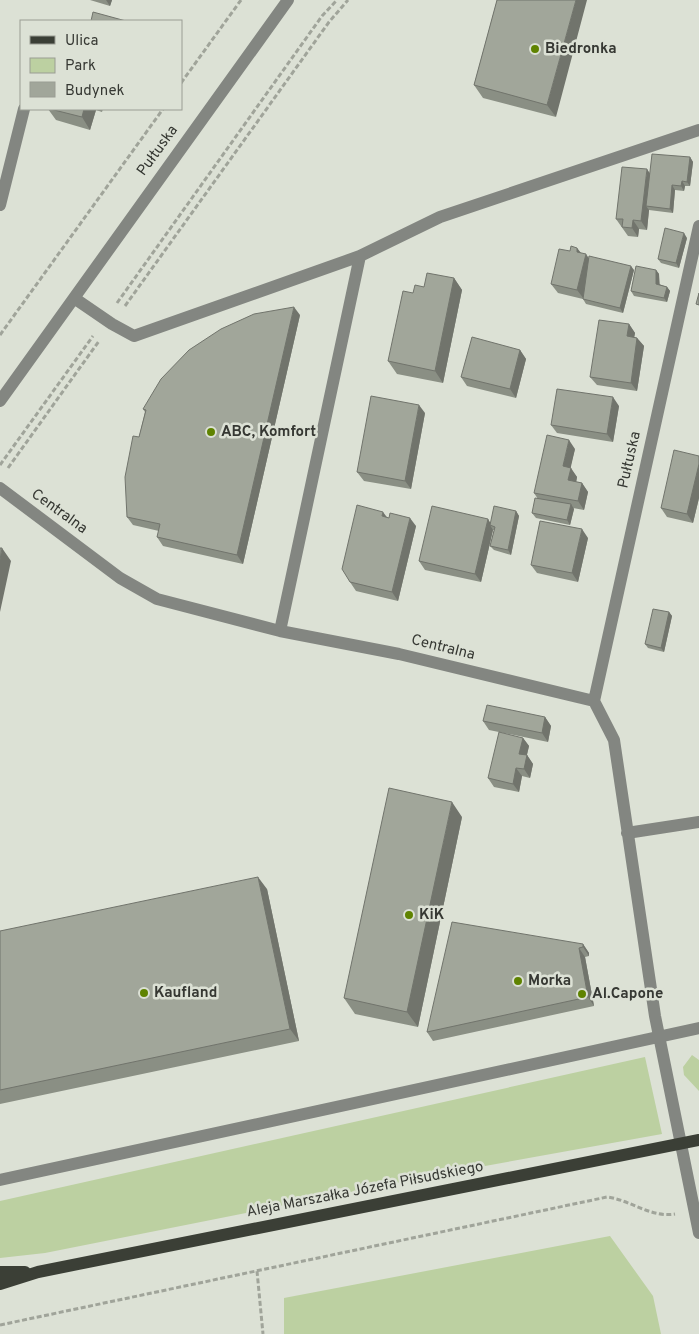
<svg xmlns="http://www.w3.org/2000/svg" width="699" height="1334" viewBox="0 0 699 1334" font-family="Overpass,sans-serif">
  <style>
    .green { fill: #bcd0a1 }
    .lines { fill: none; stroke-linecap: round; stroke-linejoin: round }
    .path { stroke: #a0a49a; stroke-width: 3; stroke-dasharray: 5 2.5; stroke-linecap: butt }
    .minor { stroke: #838681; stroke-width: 12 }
    .major { stroke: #3b3f36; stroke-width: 12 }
    .wall { fill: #8a8f84 }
    .shaded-wall { fill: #71746c }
    .building { fill: #a1a69a; stroke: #71746c }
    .poi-dot { fill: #5f8300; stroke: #dce1d5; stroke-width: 2 }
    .labels { text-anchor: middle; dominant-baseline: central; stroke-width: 5; stroke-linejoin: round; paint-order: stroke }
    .poi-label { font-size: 15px; font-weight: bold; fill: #363833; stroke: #dce1d5; text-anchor: start }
    .street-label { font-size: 15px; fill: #363833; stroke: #dce1d5 }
  </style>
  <rect width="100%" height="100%" fill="#dce1d5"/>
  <path class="green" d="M692,1055L699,1060V1091L684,1075L683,1067Z
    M645,1057L662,1134L446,1173L45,1253L0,1258V1201Z
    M610,1236L653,1296L661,1334H284V1298Z"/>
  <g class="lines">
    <path class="path" d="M181,83L241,0
      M117,303L322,16L337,0
      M125,306L329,22L348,0
      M0,335L163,109
      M0,465L93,336
      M8,468L99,341
      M257,1271L263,1334
      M0,1325L607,1197C631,1200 650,1218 675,1214"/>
    <path class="minor" d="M0,205L24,109
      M74,298L112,324L134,336L360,256L440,217L699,130
      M0,401L288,0
      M0,488L120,578L157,599L280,631L399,654L594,701L614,740L655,1016L699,1233
      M280,631L360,256
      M594,701L699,226
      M627,833L699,822
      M0,1180L699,1028"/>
    <path class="major" d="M0,1272H25
      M0,1284L38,1272L699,1140"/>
  </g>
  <path class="wall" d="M90,0H112L110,6Z
    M497,0L556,117L483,98L474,85Z
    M48,109H103L102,112L96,110L90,130L56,120Z
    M690,157L693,162L690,186H685L684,191L675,190L673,213L649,210L647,230L639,229L638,237L628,236L616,219L650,173Z
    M687,238L679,268L661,263L658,259Z
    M577,248L581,253L589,259L634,270L623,313L586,304L583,299L558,293L551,284L570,251Z
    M656,270L659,274V284L667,287L670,291L667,302L634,296L631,291Z
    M454,278L462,290L443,383L397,374L388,361L413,293L424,287Z
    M300,315L243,564L163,546L157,537L159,531L133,525L127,517L139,437L145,412L143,409Z
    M629,324L635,333L634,337L637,338L644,346L637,391L597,385L590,377Z
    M520,350L526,359L516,398L467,386L461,377Z
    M619,406L613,442L557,433L551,425Z
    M425,413L411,489L364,481L357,472Z
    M575,449L570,468L577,477L576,482L582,483L588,492L584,510L573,508L574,509L570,525L536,518L532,513L538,499L534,493Z
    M699,456V498L693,523L667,517L661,508Z
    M516,511L519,516L511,555L494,550L490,546L494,530H493L481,582L425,570L419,561L488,519L490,523Z
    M388,518L416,526L398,601L356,591L350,582Z
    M588,538L578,582L537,573L531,565Z
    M669,612L672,616L664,652L648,648L645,644Z
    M545,717L551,726L548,742L489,730L483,721Z
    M523,738L529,746L527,755L533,764L530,778L522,776L519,792L494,787L488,778Z
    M462,817L418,1027L355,1014L344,998Z
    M267,889L299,1041L0,1104V931Z
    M583,944L589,953V956L585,957L594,1006L433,1041L427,1032Z"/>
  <path class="shaded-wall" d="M106,0H112L110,6Z
    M576,0H587L556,117L547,105Z
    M84,109H95L96,110L90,130L82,117Z
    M690,157L693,162L690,186L687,182Z
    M647,169L653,178L646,206L649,210L647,230L641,221Z
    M682,181L685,186L684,191L681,186Z
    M672,185L675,190L673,213L670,209Z
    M633,220L639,229L638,237L632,228Z
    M684,233L687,238L679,268L676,263Z
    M577,248L583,256L577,252Z
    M586,254L592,263L584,299L577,290Z
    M631,266L634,270L623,313L620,308Z
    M656,270L659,274L660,288L656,284Z
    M454,278L462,290L443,383L435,371Z
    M667,287L670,291L667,302L664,298Z
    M294,307L300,315L243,564L237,555Z
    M629,324L635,333L633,345L627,336Z
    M637,338L644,346L637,391L631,383Z
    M520,350L526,359L516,398L510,389Z
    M613,397L619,406L613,442L607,434Z
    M419,405L425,413L411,489L405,481Z
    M569,440L575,449L569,475L563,466Z
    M699,464V498L693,523L687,514Z
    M571,468L577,477L575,489L568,480Z
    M582,483L588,492L584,510L578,501Z
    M571,504L574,509L570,525L567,520Z
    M516,511L519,516L511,555L508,550Z
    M383,512L389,520L382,516Z
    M410,518L416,526L398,601L392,592Z
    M488,519L492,526L490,525L493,530L481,582L475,574Z
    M582,529L588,538L578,582L572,573Z
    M2,548L11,561L0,612V560Z
    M669,612L672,616L664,652L661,648Z
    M545,717L551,726L548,742L542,733Z
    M523,738L529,746L525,762L519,754Z
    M527,755L533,764L530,778L524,769Z
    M516,768L522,776L519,792L513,784Z
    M452,802L462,817L418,1027L407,1012Z
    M258,877L267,889L299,1041L290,1029Z
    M583,944L589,953V956L583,947Z
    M579,948L585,957L594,1006L588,997Z"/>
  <path class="building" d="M497,0H576L547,105L474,85Z
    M93,12L126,21H91Z
    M50,109H84L82,117Z
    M652,154L690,157L687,182L682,181L681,186L672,185L670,209L646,206Z
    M622,167L647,169L641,221L633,220L632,228L622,227L623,219H616Z
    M665,228L684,233L676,263L658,259Z
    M571,246L577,248V252L586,254L577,290L551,284L559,249L570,251Z
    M589,256L631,266L620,308L583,299Z
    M636,266L656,270V284L667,287L664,298L631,291Z
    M427,273L454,278L435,371L388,361L403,291L413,293L415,285L424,287Z
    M699,293V305L696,304Z
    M294,307L237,555L157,537L160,524L127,517L125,477L133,436L139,437L146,410L143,409L161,379L189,350L221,329L254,314Z
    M599,320L629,324L627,336L637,338L631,383L590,377Z
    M472,337L520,350L510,389L461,377Z
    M557,389L613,397L607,434L551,425Z
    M371,396L419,405L405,481L357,472Z
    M547,435L569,440L563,466L571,468L568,480L582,483L578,501L534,493Z
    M674,450L699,456V464L687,514L661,508Z
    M535,498L571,504L567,520L532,513Z
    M357,505L383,512L382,516L389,518L390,513L410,518L392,592L350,582L342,569Z
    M432,506L488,519L475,574L419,561Z
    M494,506L516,511L508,550L490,546L495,527L490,525Z
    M540,521L582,529L572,573L531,565Z
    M0,548H2L0,560Z
    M653,609L669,612L661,648L645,644Z
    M487,705L545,717L542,733L483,721Z
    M499,732L523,738L519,754L527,755L524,769L516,768L513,784L488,778Z
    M389,788L452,802L407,1012L344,998Z
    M258,877L290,1029L0,1090V931Z
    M452,922L583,944V947L579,948L588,997L427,1032Z"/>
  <g class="poi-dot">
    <circle cx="535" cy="49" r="5"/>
    <circle cx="211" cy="432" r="5"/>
    <circle cx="409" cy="915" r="5"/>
    <circle cx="518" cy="981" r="5"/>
    <circle cx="144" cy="993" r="5"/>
    <circle cx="582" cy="994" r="5"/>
  </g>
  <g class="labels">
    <g class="poi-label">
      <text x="545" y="49">Biedronka</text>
      <text x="221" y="432">ABC, Komfort</text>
      <text x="419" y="915">KiK</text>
      <text x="528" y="981">Morka</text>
      <text x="154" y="993">Kaufland</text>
      <text x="592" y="994">Al.Capone</text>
    </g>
    <g class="street-label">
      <text transform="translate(158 151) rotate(-54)">Pułtuska</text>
      <text transform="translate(630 460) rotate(-77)">Pułtuska</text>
      <text transform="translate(59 512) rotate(36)">Centralna</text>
      <text transform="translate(443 648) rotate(14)">Centralna</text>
      <text transform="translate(365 1190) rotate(-11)">Aleja Marszałka Józefa Piłsudskiego</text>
    </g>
  </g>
  <rect x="20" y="20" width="162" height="90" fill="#dce1d5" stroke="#9a9d94"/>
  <rect x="30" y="36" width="25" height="8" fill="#3b3f36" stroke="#9a9d94"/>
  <text x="65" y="45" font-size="15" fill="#363833">Ulica</text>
  <rect x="30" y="58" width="25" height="15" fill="#bcd0a1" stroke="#9a9d94"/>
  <text x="65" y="70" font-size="15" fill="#363833">Park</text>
  <rect x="30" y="82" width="25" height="15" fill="#a1a69a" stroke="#9a9d94"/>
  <text x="65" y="95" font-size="15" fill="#363833">Budynek</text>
</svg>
